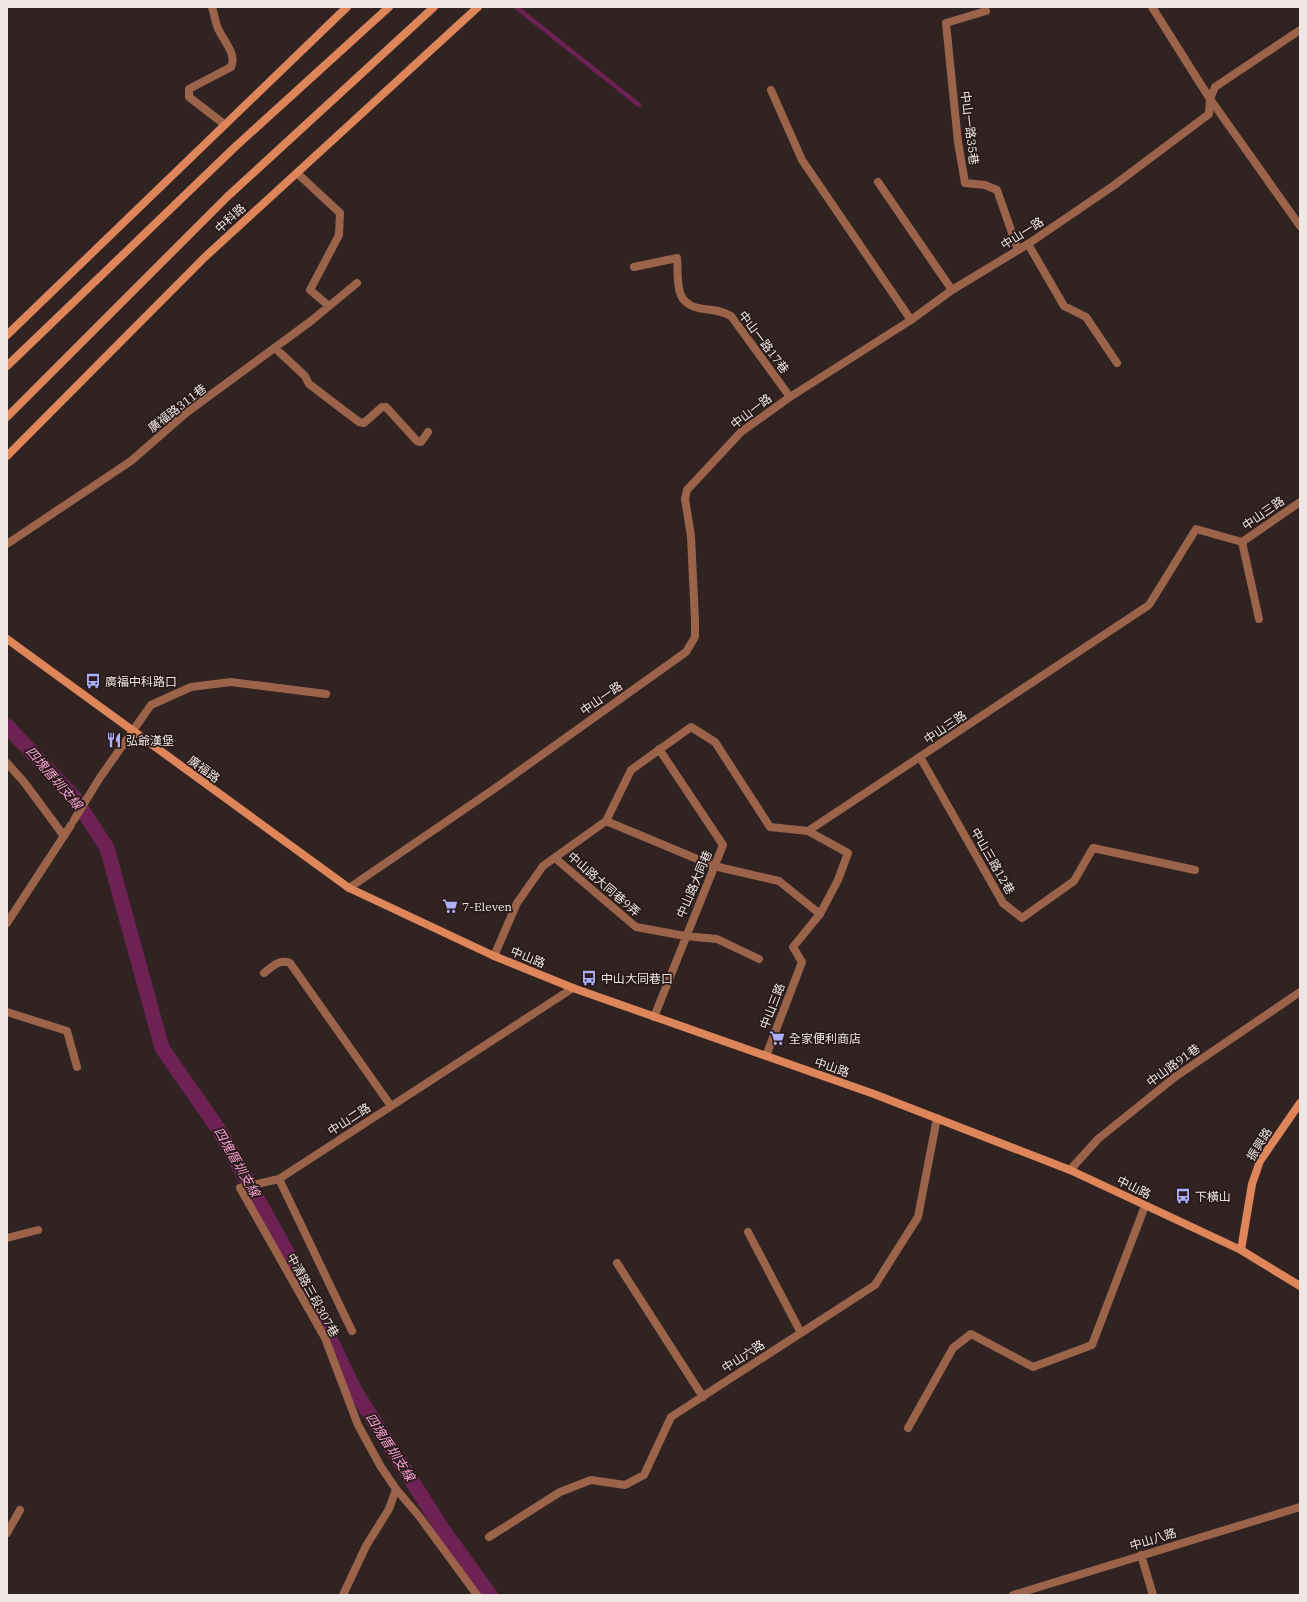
<svg xmlns="http://www.w3.org/2000/svg" width="1307" height="1602" viewBox="0 0 1307 1602" font-family="'IBM Plex Serif','Noto Sans TC',serif">
  <style>
    .lines { fill: none; stroke-linecap: round; stroke-linejoin: round }
    .stream { stroke: #6d2253; stroke-width: 4.5 }
    .canal { stroke: #6d2253; stroke-width: 15 }
    .lane { stroke: #9b644a; stroke-width: 8 }
    .street { stroke: #9b644a; stroke-width: 8 }
    .secondary { stroke: #de855a; stroke-width: 8 }
    .labels { text-anchor: middle; dominant-baseline: central; stroke-width: 3.5; stroke-linejoin: round; paint-order: stroke }
    .street-label { font-size: 12px; fill: #f0e6e5; stroke: #271a18 }
    .poi-label { font-size: 12px; fill: #f0e6e5; stroke: #271a18; text-anchor: start }
    .water-label { font-size: 13px; font-style: italic; fill: #f8a1d4; stroke: #271a18 }
  </style>
  <rect width="100%" height="100%" fill="#312322"/>
  <g class="lines">
    <path class="stream" d="M516,7L639,105"/>
    <path class="canal" d="M7,726L74,797L107,848L162,1048L219,1130L297,1270L355,1391L443,1530L490,1595"/>
    <path class="lane" d="M771,90L802,160L911,320
      M297,173L340,213L339,235L310,290L329,306
      M878,182L952,290
      M1028,244L1064,306L1086,317L1117,363
      M275,348L305,376L309,384L359,422L364,423L382,407H386L417,441L421,442L428,432
      M1242,542L1259,619
      M7,544L131,461L186,413L311,321L357,283
      M132,732L151,705L191,687L231,682L326,694
      M920,757L1003,903L1022,918L1074,881L1093,848L1195,870
      M606,821L714,866L779,881L820,914
      M555,858L636,927L685,936L717,939L759,959
      M494,956L517,903L543,866L606,821L631,770L691,727L715,742L770,827L808,831
      M264,973C273,966 279,959 290,963L391,1106
      M7,1012L67,1031L77,1067
      M654,1017L723,845L659,749
      M279,1179L240,1188L325,1338L358,1425L381,1467L396,1489L419,1516L477,1595
      M748,1232L801,1333
      M7,1238L38,1230
      M617,1263L703,1397
      M352,1331L279,1179L573,988
      M908,1428L953,1348L971,1334L1033,1367L1092,1345L1145,1206
      M7,1533L20,1510
      M489,1537L560,1492L591,1480L625,1485L644,1475L671,1417L875,1285L918,1217L937,1118
      M343,1595L366,1546L389,1509L396,1489"/>
    <path class="street" d="M212,7C214,13 215,20 217,26C221,38 238,54 231,67L189,89V97L224,124
      M1152,7L1210,99L1300,226
      M986,11L946,23L958,142L965,183L985,185L997,190L1018,250
      M634,267L677,258C679,284 673,305 704,309C714,310 722,311 731,316L790,397
      M7,763L24,782L64,836
      M74,820L99,779L132,732
      M349,888L494,789L686,652L695,637V621L691,536L685,499L687,490L741,432L790,397L911,320L952,290L1028,244L1113,186L1209,114L1210,99L1215,87L1300,30
      M7,923L71,825
      M766,1056L802,962L793,947L820,914L838,880L848,853L808,831L1149,605L1196,529L1242,542L1300,502
      M1070,1170L1098,1139L1175,1077L1300,992
      M1141,1555L1153,1595
      M1013,1595L1300,1507"/>
    <path class="secondary" d="M7,335L347,7
      M7,366L235,147L389,7
      M7,417L227,197L434,7
      M7,456L205,257L478,7
      M7,639L349,888L494,956L573,988L874,1094L1070,1170L1241,1250L1300,1286
      M1241,1250L1252,1184L1260,1161L1300,1103"/>
  </g>
  <defs>
    <g id="bus-bare" transform="scale(1.2)"><path d="M-5-6H5V4H4V6H2V4H-2V6H-4V4H-5ZM-3.5-4V0h7V-4ZM-3.5 1.2v1.5H-2V1.2ZM2 1.2v1.5H3.5V1.2Z" fill="#acaffb" stroke="#271a18" stroke-width="2.5" paint-order="stroke"/></g>
    <g id="restaurant-bare" transform="scale(1.2)"><path d="M-5-6h1v4h1v-4h1v4h1v-4h1v5L-1.5 .5V6h-2V.5L-5-1ZM5-6V6H3V1.5H1.5Q1.5-4 5-6Z" fill="#acaffb" stroke="#271a18" stroke-width="2.5" paint-order="stroke"/></g>
    <g id="supermarket-bare" transform="scale(1.2)"><path d="M-6-5.5h2.5l.6 2H6L4.5 2H-2.5L-4.4-4H-6ZM-1.5 3.2a1.3 1.3 0 1 0 .1 0ZM3 3.2a1.3 1.3 0 1 0 .1 0Z" fill="#acaffb" stroke="#271a18" stroke-width="2.5" paint-order="stroke"/></g>
  </defs>
  <g fill-rule="evenodd">
    <use href="#bus-bare" x="93" y="681"/>
    <use href="#restaurant-bare" x="114" y="740"/>
    <use href="#supermarket-bare" x="450" y="906"/>
    <use href="#bus-bare" x="589" y="978"/>
    <use href="#supermarket-bare" x="777" y="1038"/>
    <use href="#bus-bare" x="1183" y="1196"/>
  </g>
  <g class="labels">
    <g class="street-label">
      <text transform="translate(970 128) rotate(83)">中山一路35巷</text>
      <text transform="translate(230 218) rotate(-42)">中科路</text>
      <text transform="translate(1022 233) rotate(-33)">中山一路</text>
      <text transform="translate(764 342) rotate(53)">中山一路17巷</text>
      <text transform="translate(177 408) rotate(-38)">廣福路311巷</text>
      <text transform="translate(751 411) rotate(-38)">中山一路</text>
      <text transform="translate(1263 513) rotate(-35)">中山三路</text>
      <text transform="translate(601 698) rotate(-35)">中山一路</text>
      <text transform="translate(945 727) rotate(-34)">中山三路</text>
      <text transform="translate(204 769) rotate(36)">廣福路</text>
      <text transform="translate(993 861) rotate(60)">中山三路12巷</text>
      <text transform="translate(604 884) rotate(41)">中山路大同巷9弄</text>
      <text transform="translate(694 884) rotate(-67)">中山路大同巷</text>
      <text transform="translate(528 957) rotate(22)">中山路</text>
      <text transform="translate(772 1006) rotate(-69)">中山三路</text>
      <text transform="translate(1173 1065) rotate(-36)">中山路91巷</text>
      <text transform="translate(832 1067) rotate(19)">中山路</text>
      <text transform="translate(349 1119) rotate(-33)">中山二路</text>
      <text transform="translate(1259 1144) rotate(-58)">振興路</text>
      <text transform="translate(1134 1187) rotate(26)">中山路</text>
      <text transform="translate(313 1295) rotate(61)">中清路三段307巷</text>
      <text transform="translate(743 1356) rotate(-33)">中山六路</text>
      <text transform="translate(1153 1539) rotate(-17)">中山八路</text>
    </g>
    <g class="poi-label">
      <text x="105" y="681">廣福中科路口</text>
      <text x="126" y="740">弘爺漢堡</text>
      <text x="462" y="906">7-Eleven</text>
      <text x="601" y="978">中山大同巷口</text>
      <text x="789" y="1038">全家便利商店</text>
      <text x="1195" y="1196">下橫山</text>
    </g>
    <g class="water-label">
      <text transform="translate(54 778) rotate(49)">四塊厝圳支線</text>
      <text transform="translate(237 1162) rotate(60)">四塊厝圳支線</text>
      <text transform="translate(390 1447) rotate(57)">四塊厝圳支線</text>
    </g>
  </g>
  <rect width="1307" height="1602" fill="none" stroke="#f0e6e5" stroke-width="16"/>
</svg>
